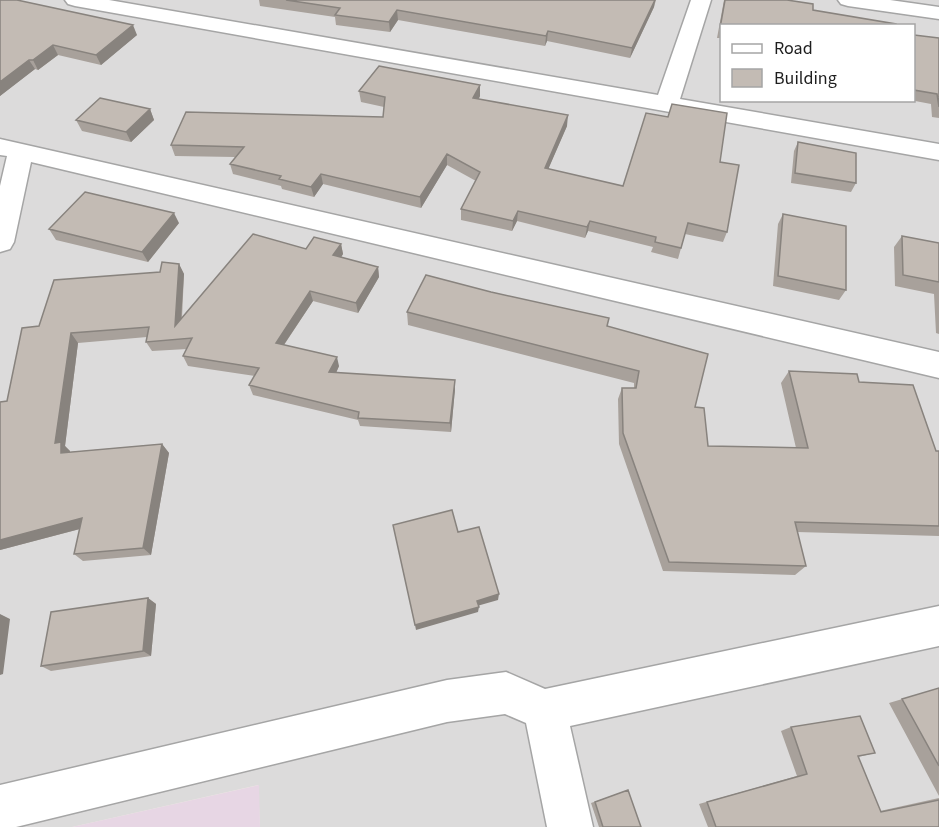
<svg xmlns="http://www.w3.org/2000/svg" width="939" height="827" viewBox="0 0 939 827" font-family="'Source Sans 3',sans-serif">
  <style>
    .residential { fill: #dcdbdb; fill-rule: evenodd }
    .industrial { fill: #e7d6e4 }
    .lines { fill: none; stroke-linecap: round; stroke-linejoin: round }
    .minor-casing { stroke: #a5a5a5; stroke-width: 3 }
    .minor { fill: #fff; fill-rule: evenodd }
    .wall { fill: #a8a19b }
    .shaded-wall { fill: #88837e }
    .building { fill: #c3bbb4; stroke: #88837e; stroke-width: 1.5 }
  </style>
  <rect width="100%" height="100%" fill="#efebe4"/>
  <path class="residential" d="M0,0H939V827H260L258,785L72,827H0ZM722,26H914V100H722Z"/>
  <path class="industrial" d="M259,785L260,827H72Z"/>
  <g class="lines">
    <g class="minor-casing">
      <path id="minor" d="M65,0H109L658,95L691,0H711L680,99L939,144V160L75,6L68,4Z
        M838,0H890L939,7V19L848,6L841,4Z
        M0,139L939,352V378L31,162L14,242L10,249L0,252V186L7,156L0,155Z
        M939,606V646L570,726L593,827H547L526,723L505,714L447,722L16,827H0V785L447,680L506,672L545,689Z"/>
    </g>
    <use href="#minor" class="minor"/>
  </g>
  <path class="wall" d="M0,0L137,35L101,65L58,55L38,70L35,69L0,96Z
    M259,0H656L654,7L630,58L547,41L545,46L398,20L390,32L336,25L335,17L260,6Z
    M724,0H787L722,26V38H717Z
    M914,35L939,38V118L932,117L931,104L910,100H914Z
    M359,91L480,96L479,99L567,126L548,169L623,186L720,162L727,232L723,242L685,234L678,259L651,252L653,247L588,231L585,238L517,221L512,231L461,220V209L476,181L447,165L421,208L323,184L314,197L282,189L281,186L233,174L230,164L235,157L175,156L171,145L383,117L384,107L361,102Z
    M150,109L154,120L131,142L82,131L76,120Z
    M798,142L856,183L851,192L791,183L794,151Z
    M783,214L846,290L839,300L773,286L778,224Z
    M179,223L148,262L56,240L49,229Z
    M902,236L939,243V334L936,333L934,294L895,286L894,247Z
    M341,244L343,254L341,257L378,267L379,277L358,313L313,301L284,345L339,366L336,373L455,389L451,432L360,426L358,420L253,395L249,385L255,376L188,366L183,356L187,349L152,351L146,342L147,337L78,343L65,446L70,451V452L162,444L169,453L151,555L83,561L74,554L80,529L0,550L7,401L39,326L160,272L179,264L184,274L182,318L306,249Z
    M407,312L607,326L695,407L708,446L796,448L781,383L789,371L859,382L936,451H939V536L797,532L806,566L795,575L663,571L619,444L618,399L622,388H634V383L408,325Z
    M148,598L156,604L151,656L51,671L41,666Z
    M939,688V796L889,703Z
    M791,727L875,753L858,757L880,811L939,798V827H708L699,804L797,776L781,731Z
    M628,790L641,827H599L591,803Z"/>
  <path class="shaded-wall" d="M655,0L654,7L630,58L632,48Z
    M397,10L398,20L390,32L389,22Z
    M133,25L137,35L101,65L96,55Z
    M548,31L547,41L545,46L546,36Z
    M53,45L58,55L38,70L33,60Z
    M29,60L35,69L0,96V82Z
    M480,85V96L473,108V98Z
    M150,109L154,120L131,142L126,132Z
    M568,115L567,126L544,179L545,168Z
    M447,154V165L421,208L420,197Z
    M321,174L323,184L314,197L311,187Z
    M518,211L517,221L512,231L513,221Z
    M174,213L179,223L148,262L142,252Z
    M590,221L588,231L585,238L587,227Z
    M341,244L343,254L336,266L333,255Z
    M179,264L184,274L180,335L175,326Z
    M378,267L379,277L358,313L356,303Z
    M310,291L313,301L279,352L276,343Z
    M71,333L78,343L65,446L70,451L69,461L61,453L55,443Z
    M337,357L339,366L332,382L329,372Z
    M455,380V389L451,432L450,423Z
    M162,444L169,453L151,555L143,548Z
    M82,518L91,526L0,550V540Z
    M499,594L498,600L477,606V601Z
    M148,598L156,604L151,656L143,651Z
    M479,607L478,612L416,630L415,625Z
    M0,614L10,619L3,674L0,675Z"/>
  <path class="building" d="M0,0H17L133,25L96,55L53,45L33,60H29L0,82Z
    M286,0H655L632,48L548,31L546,36L397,10L389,22L335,15L340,8Z
    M725,0H787L813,4V10L896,24V26H722V28H720Z
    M914,35L939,38V107L937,94L914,90Z
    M379,66L480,85L473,98L568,115L545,168L623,186L646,113L668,117L672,104L727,113L720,162L739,165L727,232L688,223L681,248L655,242L656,237L590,221L587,227L518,211L513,221L461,209L480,172L447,154L420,197L321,174L311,187L279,179L281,176L230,164L244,147L171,145L186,112L383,117L385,97L359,91Z
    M100,98L150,109L126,132L76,120Z
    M798,142L856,153V183L795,173Z
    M85,192L174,213L142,252L49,229Z
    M783,214L846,226V290L778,276Z
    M253,234L306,249L314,237L341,244L333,255L378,267L356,303L310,291L276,343L337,357L329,372L455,380L450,423L358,418L359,412L249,385L259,368L183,356L192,338L146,342L149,327L71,333L55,443L61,442V453L162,444L143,548L74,554L82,518L0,540V402L7,401L22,328L39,326L54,280L160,272L162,262L179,264L175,326Z
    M902,236L939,243V282L903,275Z
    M426,275L491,292L609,318L607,326L708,354L695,407L704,408L708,446L808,448L789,371L857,374L859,382L913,385L936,451H939V526L795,522L806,566L669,562L623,433L622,388H636L639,371L407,312Z
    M452,510L458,532L479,527L499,594L477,601L479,607L415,625L393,525Z
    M148,598L143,651L41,666L51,612Z
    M939,688V766L902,699Z
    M860,716L875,753L858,756L881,812L939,800V827H716L707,802L807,774L791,727Z
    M628,790L641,827H603L595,802Z"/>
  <rect x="720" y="24" width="195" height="78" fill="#ffffff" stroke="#a5a5a5" stroke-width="1.5"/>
  <rect x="732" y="44" width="30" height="9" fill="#ffffff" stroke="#a5a5a5" stroke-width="1.5"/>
  <text x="774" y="54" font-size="18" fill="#1e1e1e">Road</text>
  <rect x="732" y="69" width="30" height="18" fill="#c3bbb4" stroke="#a5a5a5" stroke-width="1.5"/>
  <text x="774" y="84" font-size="18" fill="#1e1e1e">Building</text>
</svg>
